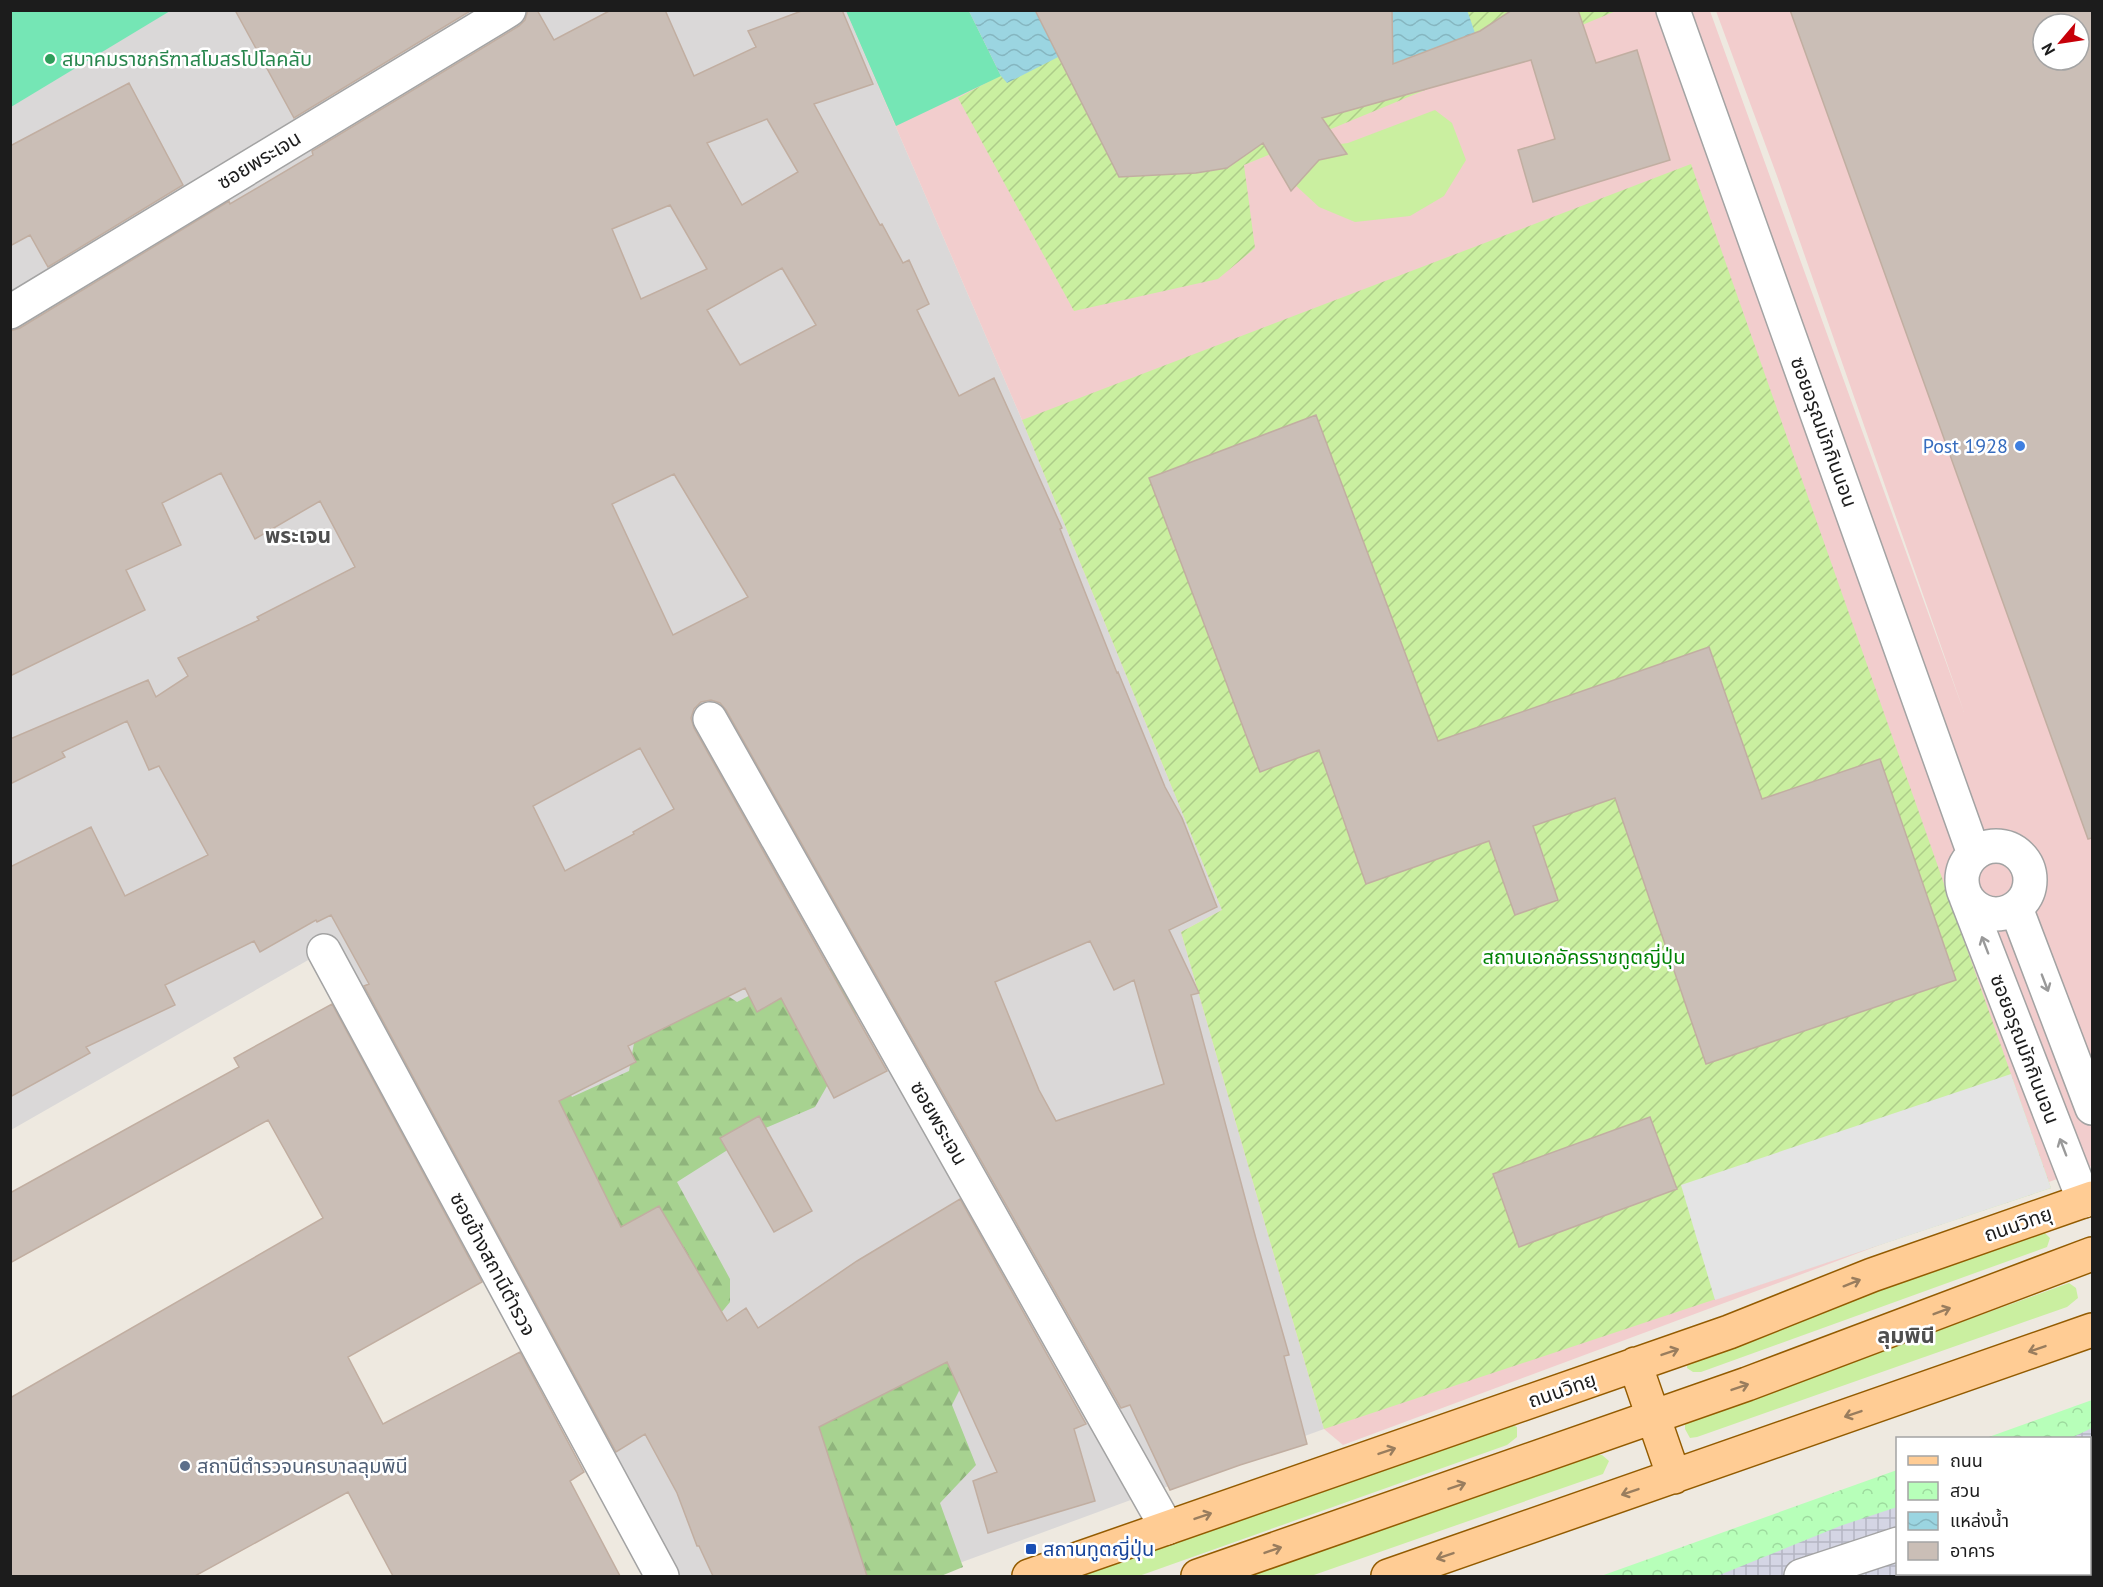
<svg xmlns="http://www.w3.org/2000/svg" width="2103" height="1587" viewBox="0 0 2103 1587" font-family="'PT Sans','Noto Sans Thai',sans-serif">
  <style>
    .residential { fill: #dad8d8 }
    .commercial { fill: #f2cdcd; fill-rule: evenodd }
    .grass { fill: #caefa0 }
    .forest { fill: url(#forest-firs) }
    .park { fill: url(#park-crowns) }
    .garden { fill: url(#garden-furrows) }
    .pitch { fill: #75e6b5 }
    .parking { fill: #e4e4e4 }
    .plaza { fill: url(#plaza-grid) }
    .water { fill: url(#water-waves) }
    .building { fill: #cabeb6; stroke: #c1aea1; stroke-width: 1.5; fill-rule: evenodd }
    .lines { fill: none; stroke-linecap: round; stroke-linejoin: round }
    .minor-casing { stroke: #a3a3a3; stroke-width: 36 }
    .major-casing { stroke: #935b00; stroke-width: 36 }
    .minor { stroke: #fff; stroke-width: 33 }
    .major { stroke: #ffcc94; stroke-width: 33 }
    .oneway { stroke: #999 }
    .oneway2 { stroke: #997d5e }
    .leisure-dot { fill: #2e9e5b; stroke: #fff; stroke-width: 2 }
    .shop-dot { fill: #3f7fe0; stroke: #fff; stroke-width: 2 }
    .service-dot { fill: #5c6f8a; stroke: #fff; stroke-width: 2 }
    .transit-dot { fill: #1a4fb4; stroke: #fff; stroke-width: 2 }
    .labels { text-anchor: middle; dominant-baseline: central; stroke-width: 5; stroke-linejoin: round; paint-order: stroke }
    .leisure-label { font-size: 20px; fill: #27864d; stroke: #fff; text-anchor: start }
    .street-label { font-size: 20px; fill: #1c1c1c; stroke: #fff }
    .shop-label { font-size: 20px; fill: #366cbe; stroke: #fff; text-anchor: end }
    .park-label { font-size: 20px; fill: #018305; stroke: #fff }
    .service-label { font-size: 20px; fill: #4e5e75; stroke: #fff; text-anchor: start }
    .transit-label { font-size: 20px; fill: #164399; stroke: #fff; text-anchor: start }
    .neighbourhood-label { font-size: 21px; font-weight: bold; fill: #4f4f4f; stroke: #fff }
    .quarter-label { font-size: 22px; font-weight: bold; fill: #4f4f4f; stroke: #fff }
  </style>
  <defs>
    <pattern id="forest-firs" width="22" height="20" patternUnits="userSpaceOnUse" patternTransform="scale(1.5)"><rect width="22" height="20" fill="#a7d290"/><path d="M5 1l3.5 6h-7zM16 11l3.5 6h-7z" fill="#8fb47c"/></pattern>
    <pattern id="park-crowns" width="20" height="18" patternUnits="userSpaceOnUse" patternTransform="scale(1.5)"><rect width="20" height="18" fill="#b7ffb9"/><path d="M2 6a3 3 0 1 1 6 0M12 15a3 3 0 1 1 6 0" fill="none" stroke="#9dda9e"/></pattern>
    <pattern id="garden-furrows" width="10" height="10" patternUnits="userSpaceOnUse" patternTransform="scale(1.5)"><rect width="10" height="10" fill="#caefa0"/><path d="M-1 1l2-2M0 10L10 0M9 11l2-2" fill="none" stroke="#adcc89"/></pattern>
    <pattern id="plaza-grid" width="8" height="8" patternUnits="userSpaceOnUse" patternTransform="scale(1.5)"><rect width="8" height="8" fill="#d4d5e4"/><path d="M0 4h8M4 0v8" fill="none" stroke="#b5b6c3"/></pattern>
    <pattern id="water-waves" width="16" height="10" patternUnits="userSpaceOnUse" patternTransform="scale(1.5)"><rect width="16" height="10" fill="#9bd5e1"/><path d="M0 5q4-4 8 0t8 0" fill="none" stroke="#85b6c0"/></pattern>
  </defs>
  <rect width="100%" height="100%" fill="#eee9e0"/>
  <path class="residential" d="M162,11H846L1022,420L1222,910L1181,932L1324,1429L924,1576H671L324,951L11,1130V103Z"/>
  <path class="commercial" d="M846,11H1710L1964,712L1777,176L1716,11H2092V1166L1343,1445L1324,1429L1181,932L1222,910L1022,420ZM2043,24H2079V60H2043Z"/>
  <path class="grass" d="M1435,110L1452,123L1466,160L1444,196L1410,216L1355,222L1319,207L1293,183L1317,147L1348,143Z
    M2043,1231L2050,1238L2047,1247L1701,1372H1693L1687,1368L1688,1357Z
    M2069,1283L2076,1288L2078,1298L2067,1307L1697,1437L1690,1438L1685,1429V1422Z
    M1505,1422L1517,1427V1437L1507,1445L1139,1576H1066Z
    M1591,1455H1602L1609,1461L1603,1474L1311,1576H1246Z"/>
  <path class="forest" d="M841,968L858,1004L847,1051L815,1107L756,1132L677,1182L730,1279V1302L716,1319L623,1278L533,1057L548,1056L572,1097L629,1071L636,1032L713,986L737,1002L797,971Z
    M952,1301L972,1365L952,1405L976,1465L940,1503L963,1567L941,1576H859L811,1446L809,1391Z"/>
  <path class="park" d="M2092,1400V1576H1601L1897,1470L1898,1574H2090V1438H1986Z"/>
  <path class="garden" d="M969,11H1616L1244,165L1255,248L1218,279L1074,311L958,98L1001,75Z
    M1691,164L2051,1188L1324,1429L1181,932L1222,910L1022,420Z"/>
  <path class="pitch" d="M11,10H170V11L11,107Z
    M846,11H969L1001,76L896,126Z"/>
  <path class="parking" d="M2011,1074L2051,1188L1715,1300L1681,1185Z"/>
  <path class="plaza" d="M2092,1428V1539L2090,1541V1438H2071Z
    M1897,1507L1898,1574H1982L1981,1576H1717L1840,1526Z"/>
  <path class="water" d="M1467,10L1475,33L1327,88L1068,52L1007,83L1001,76L969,11Z"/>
  <path class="building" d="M235,10H472L294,118Z
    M528,10H537L554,40L611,10H665L694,76L756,47L748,31L804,10H842L873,84L814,104L880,225L882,224L903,263L909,260L929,304L917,310L959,396L994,378L1062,528L1060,529L1117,673L1118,672L1165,787L1182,818L1217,907L1169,930L1199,993L1191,995L1256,1239L1289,1355L1284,1356L1307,1444L1240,1465L1170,1490L1130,1405L1121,1408L726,710L720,703L711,700L701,702L694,709L691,718L694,728L887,1071L834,1098L781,998L757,1012L745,988L628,1046L636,1062L559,1101L621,1227L659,1206L727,1321L746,1308L758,1328L857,1261L960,1199L1086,1424L1074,1429L1095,1501L988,1533L973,1481L997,1472L947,1362L819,1427L867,1576H713L699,1546H697L677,1493L645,1434L616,1452L364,986L369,984L331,915L317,922L316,920L260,952L254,941L165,985L175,1005L86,1047L90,1053L10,1097V867L91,827L125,896L208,855L159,766L149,770L127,721L62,752L65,757L10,784V739L148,680L156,697L188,676L178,658L259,620L257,617L355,567L320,501L255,539L221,473L162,503L181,545L126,570L145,610L10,676V331L20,328L229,201L230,204L313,155L312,151L519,26L525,20ZM767,119L798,172L742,205L707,143ZM670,205L707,269L641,299L612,229ZM782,268L816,325L740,365L707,310ZM674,474L748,597L673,635L612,504ZM640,748L674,809L633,832L634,834L565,871L533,806ZM1090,941L1114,990L1134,980L1164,1084L1056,1121L1039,1090L995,982Z
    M1035,10H1392L1393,64L1480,31L1512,10H1578L1596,63L1637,50L1670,160L1533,202L1518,150L1555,139L1531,60L1322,118L1347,154L1319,160L1291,191L1263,143L1227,168L1196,173L1119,177Z
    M1790,10H2092V838L2088,839ZM2043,24H2079V60H2043Z
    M129,83L183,185L48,267L30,235L10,246V146Z
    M1316,415L1438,741L1709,647L1762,799L1880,759L1956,980L1706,1064L1615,798L1533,826L1558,900L1515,915L1489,841L1366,884L1319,750L1260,772L1149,478Z
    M332,1004L482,1282L348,1357L383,1424L520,1352L584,1472L570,1481L620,1576H393L348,1492L195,1576H10V1398L323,1218L268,1120L10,1263V1193L239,1067L234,1058Z
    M759,1116L812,1211L774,1232L720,1138Z
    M1650,1117L1677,1189L1519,1247L1493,1174Z"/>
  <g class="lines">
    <g class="minor-casing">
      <path id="minor" d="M1673,10L1974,854
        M10,312L509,10
        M710,719L1167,1528
        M1962 880a34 34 0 1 1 68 0a34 34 0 1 1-68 0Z
        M1966,897L2084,1201
        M2016,908L2092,1108
        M324,951L662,1576
        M2090,1458L2092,1456
        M1949,1574L1950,1576
        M1801,1576L1898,1544
        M2064,1576L2065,1574"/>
    </g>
    <g class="major-casing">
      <path id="major" d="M1635,1364L1674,1477
        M1029,1576L1729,1332L1872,1275L2092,1198
        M1198,1576L1747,1384L2092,1254
        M1388,1576L2092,1330"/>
    </g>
    <use href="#minor" class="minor"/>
    <use href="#major" class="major"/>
  </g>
  <defs><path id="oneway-shaft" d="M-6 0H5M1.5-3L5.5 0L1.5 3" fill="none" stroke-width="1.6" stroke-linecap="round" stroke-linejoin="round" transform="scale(1.5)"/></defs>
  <g class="oneway">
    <use href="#oneway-shaft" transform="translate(1985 945) rotate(-111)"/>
    <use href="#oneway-shaft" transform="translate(2045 983) rotate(69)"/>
    <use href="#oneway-shaft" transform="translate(2063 1147) rotate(-111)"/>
  </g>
  <g class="oneway2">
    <use href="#oneway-shaft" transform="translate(1852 1283) rotate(-22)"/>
    <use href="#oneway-shaft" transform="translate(1942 1311) rotate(-21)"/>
    <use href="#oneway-shaft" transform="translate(2037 1349) rotate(161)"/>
    <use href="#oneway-shaft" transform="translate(1670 1352) rotate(-19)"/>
    <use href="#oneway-shaft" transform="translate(1740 1387) rotate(-19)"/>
    <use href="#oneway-shaft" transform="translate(1853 1414) rotate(161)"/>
    <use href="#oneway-shaft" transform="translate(1387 1451) rotate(-19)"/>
    <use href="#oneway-shaft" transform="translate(1457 1486) rotate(-19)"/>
    <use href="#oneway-shaft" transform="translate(1630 1492) rotate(161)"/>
    <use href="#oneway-shaft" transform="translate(1203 1516) rotate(-19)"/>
    <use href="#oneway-shaft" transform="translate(1273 1550) rotate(-19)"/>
    <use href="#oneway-shaft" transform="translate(1445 1556) rotate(161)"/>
  </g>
  <circle class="leisure-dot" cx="50" cy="59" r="6"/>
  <circle class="shop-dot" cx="2020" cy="446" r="6"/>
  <circle class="service-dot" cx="185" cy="1466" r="6"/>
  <rect class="transit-dot" x="1025" y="1543" width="12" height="12" rx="3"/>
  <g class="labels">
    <g class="leisure-label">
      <text x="62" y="59">สมาคมราชกรีฑาสโมสรโปโลคลับ</text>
    </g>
    <g class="street-label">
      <text transform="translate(259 160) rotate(-31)">ซอยพระเจน</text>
      <text transform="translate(1824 432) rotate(70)">ซอยอรุณมักกินนอน</text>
      <text transform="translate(2025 1049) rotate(69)">ซอยอรุณมักกินนอน</text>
      <text transform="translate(939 1123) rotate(60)">ซอยพระเจน</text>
      <text transform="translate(2018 1224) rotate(-19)">ถนนวิทยุ</text>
      <text transform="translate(493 1264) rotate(62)">ซอยข้างสถานีตำรวจ</text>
      <text transform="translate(1562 1390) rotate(-19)">ถนนวิทยุ</text>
    </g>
    <g class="shop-label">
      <text x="2008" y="446">Post 1928</text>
    </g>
    <g class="park-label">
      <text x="1584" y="957">สถานเอกอัครราชทูตญี่ปุ่น</text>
    </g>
    <g class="service-label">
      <text x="197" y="1466">สถานีตำรวจนครบาลลุมพินี</text>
    </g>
    <g class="transit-label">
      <text x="1043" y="1549">สถานทูตญี่ปุ่น</text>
    </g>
    <g class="neighbourhood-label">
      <text x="298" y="535">พระเจน</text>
    </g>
    <g class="quarter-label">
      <text x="1906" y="1335">ลุมพินี</text>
    </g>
  </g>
  <rect width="2103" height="1587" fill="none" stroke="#1c1c1c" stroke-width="24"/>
  <rect x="1896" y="1437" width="195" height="138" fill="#ffffff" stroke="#a4a4a4" stroke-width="1.5"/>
  <rect x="1908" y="1456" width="30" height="9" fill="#ffcc94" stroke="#a4a4a4" stroke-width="1.5"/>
  <text x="1950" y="1467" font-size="18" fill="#1c1c1c">ถนน</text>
  <rect x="1908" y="1482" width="30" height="18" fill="url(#park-crowns)" stroke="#a4a4a4" stroke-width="1.5"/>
  <text x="1950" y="1497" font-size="18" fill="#1c1c1c">สวน</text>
  <rect x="1908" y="1512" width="30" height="18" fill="url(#water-waves)" stroke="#a4a4a4" stroke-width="1.5"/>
  <text x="1950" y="1527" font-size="18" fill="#1c1c1c">แหล่งน้ำ</text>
  <rect x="1908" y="1542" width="30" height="18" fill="#cabeb6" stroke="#a4a4a4" stroke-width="1.5"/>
  <text x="1950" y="1557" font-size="18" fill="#1c1c1c">อาคาร</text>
  <g transform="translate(2061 42) rotate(241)"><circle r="28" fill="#ffffff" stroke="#a4a4a4" stroke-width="1.5"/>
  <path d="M0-4.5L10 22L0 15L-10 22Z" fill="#c70009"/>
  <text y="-9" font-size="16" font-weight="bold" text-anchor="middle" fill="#1c1c1c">N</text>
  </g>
</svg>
